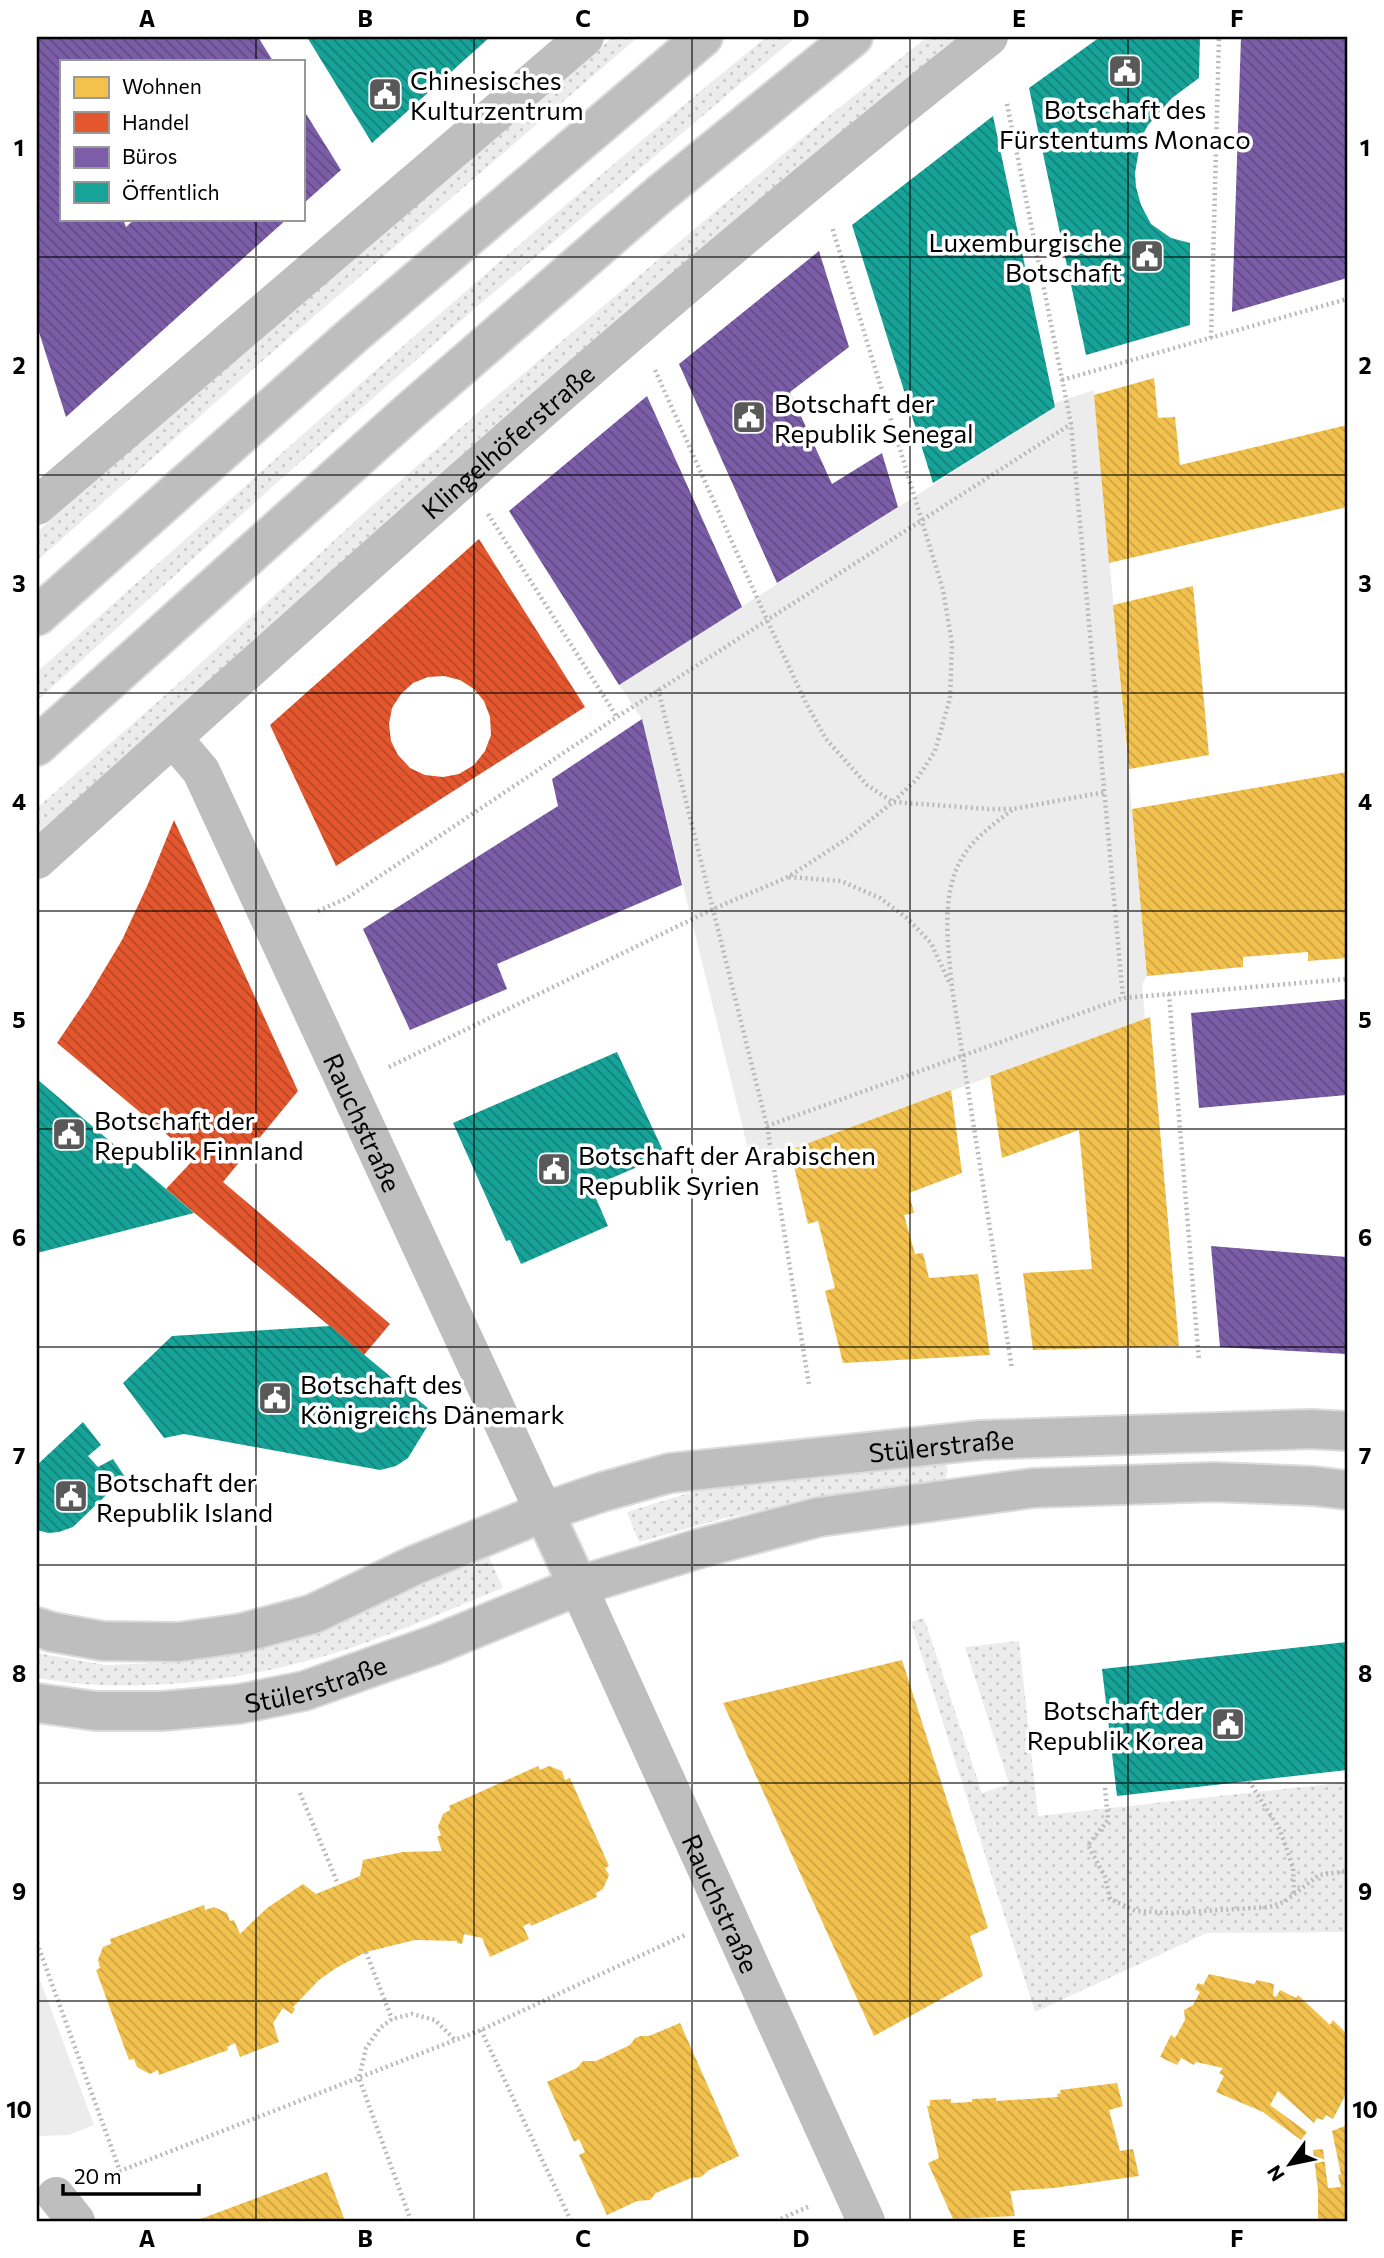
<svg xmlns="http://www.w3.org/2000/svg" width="1384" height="2258" viewBox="0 0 1384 2258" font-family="Commissioner,sans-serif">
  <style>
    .grass { fill: url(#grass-dots) }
    .park { fill: #ececec }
    .homes { fill: url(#homes-back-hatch) }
    .shops { fill: url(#shops-back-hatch); fill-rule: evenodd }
    .offices { fill: url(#offices-back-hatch) }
    .public { fill: url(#public-back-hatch) }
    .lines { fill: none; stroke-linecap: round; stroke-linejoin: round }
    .major-casing { stroke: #dbdbdb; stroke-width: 42 }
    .path { stroke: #b9b9b9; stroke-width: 4.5; stroke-dasharray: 2 3.5; stroke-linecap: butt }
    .minor { stroke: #bebebe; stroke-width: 38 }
    .major { stroke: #bebebe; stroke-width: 38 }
    .grid { fill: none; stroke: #000; stroke-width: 2; stroke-opacity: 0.55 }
    .labels { text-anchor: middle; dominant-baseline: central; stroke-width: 7; stroke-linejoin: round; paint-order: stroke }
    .poi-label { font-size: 26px; fill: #000; stroke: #fff; text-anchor: start }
    .street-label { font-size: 26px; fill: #000; stroke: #fff }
    .neatline { fill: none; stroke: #000; stroke-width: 2.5 }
    .grid-label { font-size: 23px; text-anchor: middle; font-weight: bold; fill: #000 }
  </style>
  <defs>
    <pattern id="grass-dots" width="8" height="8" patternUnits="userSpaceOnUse" patternTransform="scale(1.75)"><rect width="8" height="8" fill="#ececec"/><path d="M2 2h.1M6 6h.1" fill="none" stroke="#c9c9c9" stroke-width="1.8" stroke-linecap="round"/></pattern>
    <pattern id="homes-back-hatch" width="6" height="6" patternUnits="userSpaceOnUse" patternTransform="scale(1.75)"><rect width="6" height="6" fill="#f2c14e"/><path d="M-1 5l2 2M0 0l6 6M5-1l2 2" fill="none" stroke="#cea442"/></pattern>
    <pattern id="shops-back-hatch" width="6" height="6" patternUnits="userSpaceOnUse" patternTransform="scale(1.75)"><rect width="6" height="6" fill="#e4572e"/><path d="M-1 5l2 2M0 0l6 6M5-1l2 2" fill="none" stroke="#b64625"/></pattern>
    <pattern id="offices-back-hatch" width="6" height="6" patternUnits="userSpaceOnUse" patternTransform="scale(1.75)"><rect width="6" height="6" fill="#7b5ea7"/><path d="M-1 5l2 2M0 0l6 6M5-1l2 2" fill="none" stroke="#624b86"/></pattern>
    <pattern id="public-back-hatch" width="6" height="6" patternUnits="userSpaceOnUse" patternTransform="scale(1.75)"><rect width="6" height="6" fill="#17a398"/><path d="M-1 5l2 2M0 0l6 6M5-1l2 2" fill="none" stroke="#12827a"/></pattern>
  </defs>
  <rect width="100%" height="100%" fill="#fff"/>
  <path class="grass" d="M613,37H638L260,363L37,561V532L258,336Z
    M766,37H796L473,310L272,487L37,701V672C277,457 517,241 766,37Z
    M927,37H961L624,314L480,438L37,837V808L180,682L375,503L492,400L820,123Z
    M944,1460L948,1469L946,1478L940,1481L805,1502L725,1518L639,1542L627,1512L712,1486Z
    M489,1557L503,1588C453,1608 404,1630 353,1647C255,1680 139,1696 37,1678V1653L106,1665L161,1663L230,1655L286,1642L345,1621L420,1586Z
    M924,1618L982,1793L1009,1784L965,1647L1019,1641L1038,1816L1347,1782V1932L1207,1933L1035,2012L911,1622Z"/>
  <path class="park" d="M1094,390L1147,976L1142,984L1145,1019L752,1165L642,719L619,685L1055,407L1054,403Z
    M37,1972L94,2125L68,2135L37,2136Z"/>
  <path class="homes" d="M1154,378L1158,418L1175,417L1180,465L1347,425V507L1109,563L1094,395Z
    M1193,586L1209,755L1129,769L1113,605Z
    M1347,772V958L1308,961V952L1243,957V967L1147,976L1132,809Z
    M1150,1017L1179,1346L1033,1350L1023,1273L1092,1269L1079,1130L1002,1158L990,1076Z
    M951,1090L962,1173L909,1193L914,1213L904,1215L915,1254L923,1253L929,1278L978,1274L990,1355L843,1363L825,1291L835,1288L818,1221L808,1224L790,1150Z
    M902,1660L988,1928L970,1936L983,1976L874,2036L723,1703Z
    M538,1766L540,1770L549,1766L562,1771L565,1780L570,1778L609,1866L605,1868L609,1875L603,1889L596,1893L597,1897L531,1926L530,1923L523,1926L529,1939L490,1957L482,1938L464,1934L462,1944L457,1943V1941L415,1940L366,1952L336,1968L319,1980L293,2007L295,2009L292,2014L283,2008L273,2023L279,2042L240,2057L235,2043L227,2047L228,2050L159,2075L158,2070L150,2074L137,2067L134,2059L129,2060L96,1970L100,1968L98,1960L103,1947L111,1944L110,1939L204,1905L205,1910L214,1907L227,1913L230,1921L234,1920L240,1934L267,1908L303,1884L316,1894L360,1876L363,1860L403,1852L442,1851L437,1837L441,1835L438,1827L443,1814L450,1810L449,1806Z
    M1209,1974L1254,1984L1257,1980L1274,1984L1273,1996L1276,1997L1280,1990L1296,1998L1298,1995L1330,2025L1333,2020L1347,2034V2092L1333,2119L1326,2115L1323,2120L1317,2118L1314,2123L1278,2091L1270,2105L1307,2132L1301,2140L1263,2112L1216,2092L1224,2076L1219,2073L1223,2068L1196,2062L1194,2065L1181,2058L1177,2065L1160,2057L1171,2035L1175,2038L1185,2020L1184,2010L1193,2005L1200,1992L1195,1989L1198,1983L1203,1985Z
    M680,2023L739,2156L709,2170L701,2177L691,2178L656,2193L650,2200L637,2201L607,2215L579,2155L585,2152L579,2139L574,2142L547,2082L577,2068L583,2061H596L630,2045L635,2038L641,2036H649Z
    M1117,2083L1123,2106L1109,2110L1120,2151L1133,2149L1139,2176L1054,2188L1010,2191L1015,2216L953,2219L928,2163L939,2158L927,2106H930V2100L951,2099V2103L972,2102V2099L996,2098V2101L1058,2097L1057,2094L1061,2093L1060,2090Z
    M1347,2125V2221H1318V2190L1313,2150L1323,2149L1328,2188L1341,2187L1338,2175L1341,2174L1332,2131Z
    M327,2172L345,2221H195Z"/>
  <path class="shops" d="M479,539L585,707L336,866L270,725ZM444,676L460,680L474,689L484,701L490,717L491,735L485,751L474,765L459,774L443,777L425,775L410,768L398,755L391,741L389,724L392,708L401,694L413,683L428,677Z
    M174,820L298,1091L223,1182L390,1324L364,1355L166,1189L195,1158L57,1043L88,997L122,940L148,884Z"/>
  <path class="offices" d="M37,37H258L273,61H61V219H123L126,227L135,219H287L66,417L37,326Z
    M1241,37H1347V278L1232,312Z
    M303,109L341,170L303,204Z
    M819,251L849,347L790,392L832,484L882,453L898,507L777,583L679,364Z
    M647,396L742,607L619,685L509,511Z
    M642,719L682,885L497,964L507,989L410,1030L363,929L558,806L552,779Z
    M1347,999V1095L1199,1108L1191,1013Z
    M1211,1246L1347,1257V1354L1220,1347Z"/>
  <path class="public" d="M307,37H490L372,143Z
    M1100,37H1200L1199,78L1172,98L1148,125L1141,138L1135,173L1136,187L1141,205L1151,224L1171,238L1190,243V325L1086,355L1029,88Z
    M993,116L1055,407L933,483L852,225Z
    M617,1052L665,1155L591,1187L608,1226L521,1264L510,1240L506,1241L453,1123Z
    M37,1079L166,1189L194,1213L37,1253Z
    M330,1326L435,1414L408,1458L396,1466L380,1470L184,1434L164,1438L123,1383L172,1336Z
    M83,1422L101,1445L88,1456L98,1467L113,1459L125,1477L73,1527L59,1532L48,1533L37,1530V1465Z
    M1347,1642V1770L1117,1796L1102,1669Z"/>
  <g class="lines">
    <g class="major-casing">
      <g id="major">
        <path d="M37,616L353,335L703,37"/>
        <path d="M37,746L410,411L660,194L853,37"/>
        <path d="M544,1512L578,1586"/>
        <path id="s4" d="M37,1627L52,1632L103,1641L179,1642L242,1633L313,1614L415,1565L544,1512L602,1492L670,1473L981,1440L1311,1429L1347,1431"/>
        <path id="s5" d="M37,1703L96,1711H162L239,1704L304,1691L434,1645L578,1586L701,1548L819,1517L1033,1488L1214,1482L1313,1486L1347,1490"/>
      </g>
    </g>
    <path class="path" d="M1007,104L1071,424L1123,998
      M1211,338L1219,37
      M655,370L767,620L806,703L826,739L867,785L893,802L989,809H1013L1105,792
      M1062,380L1347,299
      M488,514L617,717
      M658,689L767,1126L809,1385
      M1012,810C999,820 985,830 974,842C937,881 948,940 952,988L1012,1369
      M789,877L841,881L880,898L908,919L931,943L950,984
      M318,911L347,898L617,717L1071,424
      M1169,994L1199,1361
      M389,1067L713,909L788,877L848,838L893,802L917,779L935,751L950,698L952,643L943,590L832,227
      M767,1126L1123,998L1347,979
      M1249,1781L1280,1830L1293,1867L1294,1895
      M1105,1788L1108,1820L1088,1845L1105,1877L1110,1899L1136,1911L1172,1913L1269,1907L1284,1902L1319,1875L1347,1871
      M300,1793L338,1884
      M37,1943L120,2171L481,2030L687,1934
      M366,1952L392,2019
      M481,2030L571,2221
      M411,2221L359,2078L366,2048L380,2028L392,2019L412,2014L435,2020L455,2040
      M776,2221L810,2206"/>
    <g class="minor">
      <path d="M37,506L585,37"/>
      <path id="s1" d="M173,738L201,771L544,1512"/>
      <path id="s2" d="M37,860C349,580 660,296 989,37"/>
      <path id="s3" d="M578,1586L866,2221"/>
      <path d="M56,2196L76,2221"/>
    </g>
    <use href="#major" class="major"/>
  </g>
  <path class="grid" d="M256,37V61M474,37V2221M692,37V2221M910,37V2221M1128,37V2221M256,219V2221M37,257H1347M37,475H1347M37,693H1347M37,911H1347M37,1129H1347M37,1347H1347M37,1565H1347M37,1783H1347M37,2001H1347"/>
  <defs>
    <g id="civic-square" transform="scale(1.75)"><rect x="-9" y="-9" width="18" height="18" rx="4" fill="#595959" stroke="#fff"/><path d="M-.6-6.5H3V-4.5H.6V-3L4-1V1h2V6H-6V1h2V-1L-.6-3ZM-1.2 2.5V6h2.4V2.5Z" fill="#fff"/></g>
  </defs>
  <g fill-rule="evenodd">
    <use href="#civic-square" x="1125" y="71"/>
    <use href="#civic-square" x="385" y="94"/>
    <use href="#civic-square" x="1147" y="256"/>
    <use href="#civic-square" x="749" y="417"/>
    <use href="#civic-square" x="69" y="1134"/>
    <use href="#civic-square" x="554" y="1169"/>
    <use href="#civic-square" x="275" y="1398"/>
    <use href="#civic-square" x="71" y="1496"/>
    <use href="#civic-square" x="1228" y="1724"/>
  </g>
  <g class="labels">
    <g class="poi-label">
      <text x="410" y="79">Chinesisches<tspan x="410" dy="30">Kulturzentrum</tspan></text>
      <text x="1125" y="108" text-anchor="middle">Botschaft des<tspan x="1125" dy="30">Fürstentums Monaco</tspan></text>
      <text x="1122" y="241" text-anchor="end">Luxemburgische<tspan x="1122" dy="30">Botschaft</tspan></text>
      <text x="774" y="402">Botschaft der<tspan x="774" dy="30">Republik Senegal</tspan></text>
      <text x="94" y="1119">Botschaft der<tspan x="94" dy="30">Republik Finnland</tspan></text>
      <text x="578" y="1154">Botschaft der Arabischen<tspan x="578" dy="30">Republik Syrien</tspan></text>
      <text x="300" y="1383">Botschaft des<tspan x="300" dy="30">Königreichs Dänemark</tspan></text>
      <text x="96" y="1481">Botschaft der<tspan x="96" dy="30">Republik Island</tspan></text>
      <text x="1204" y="1709" text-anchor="end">Botschaft der<tspan x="1204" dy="30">Republik Korea</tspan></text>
    </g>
    <g class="street-label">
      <text stroke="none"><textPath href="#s2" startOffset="630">Klingelhöferstraße</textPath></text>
      <text stroke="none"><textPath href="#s1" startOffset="430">Rauchstraße</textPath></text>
      <text stroke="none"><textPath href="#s4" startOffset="938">Stülerstraße</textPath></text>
      <text stroke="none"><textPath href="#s5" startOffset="282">Stülerstraße</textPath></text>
      <text stroke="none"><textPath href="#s3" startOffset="348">Rauchstraße</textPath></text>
    </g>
  </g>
  <rect width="1384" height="2258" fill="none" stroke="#ffffff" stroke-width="77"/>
  <rect x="60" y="60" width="245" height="161" fill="#ffffff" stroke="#999999" stroke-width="2"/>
  <rect x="74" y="77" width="35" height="21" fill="#f2c14e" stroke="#999999" stroke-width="2"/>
  <text x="122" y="94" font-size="21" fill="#000000">Wohnen</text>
  <rect x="74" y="112" width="35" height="21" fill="#e4572e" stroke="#999999" stroke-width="2"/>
  <text x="122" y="130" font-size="21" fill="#000000">Handel</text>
  <rect x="74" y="147" width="35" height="21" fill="#7b5ea7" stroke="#999999" stroke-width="2"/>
  <text x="122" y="164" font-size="21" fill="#000000">Büros</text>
  <rect x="74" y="182" width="35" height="21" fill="#17a398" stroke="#999999" stroke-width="2"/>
  <text x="122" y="200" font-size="21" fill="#000000">Öffentlich</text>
  <g transform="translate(1290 2164) rotate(237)" stroke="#ffffff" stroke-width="5" paint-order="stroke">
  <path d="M0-5L12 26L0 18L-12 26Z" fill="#000000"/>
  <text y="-10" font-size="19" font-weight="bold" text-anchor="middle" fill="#000000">N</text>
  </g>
  <path d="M63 2184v10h136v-10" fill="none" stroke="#000000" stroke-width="3.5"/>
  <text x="74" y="2184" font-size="21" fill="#000000" stroke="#ffffff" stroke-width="5" paint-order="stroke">20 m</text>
  <rect x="38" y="38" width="1308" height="2182" class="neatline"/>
  <g class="grid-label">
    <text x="147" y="27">A</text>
    <text x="365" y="27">B</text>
    <text x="583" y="27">C</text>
    <text x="801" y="27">D</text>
    <text x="1019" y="27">E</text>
    <text x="1237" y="27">F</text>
    <text x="19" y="156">1</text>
    <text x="1365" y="156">1</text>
    <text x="19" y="374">2</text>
    <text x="1365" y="374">2</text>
    <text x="19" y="592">3</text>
    <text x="1365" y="592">3</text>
    <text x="19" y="810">4</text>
    <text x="1365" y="810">4</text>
    <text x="19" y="1028">5</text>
    <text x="1365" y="1028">5</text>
    <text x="19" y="1246">6</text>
    <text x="1365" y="1246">6</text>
    <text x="19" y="1464">7</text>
    <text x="1365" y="1464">7</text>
    <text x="19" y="1682">8</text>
    <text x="1365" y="1682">8</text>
    <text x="19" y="1900">9</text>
    <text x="1365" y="1900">9</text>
    <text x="19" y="2118">10</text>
    <text x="1365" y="2118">10</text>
    <text x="147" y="2247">A</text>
    <text x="365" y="2247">B</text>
    <text x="583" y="2247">C</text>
    <text x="801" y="2247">D</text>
    <text x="1019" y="2247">E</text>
    <text x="1237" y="2247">F</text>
  </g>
</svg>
